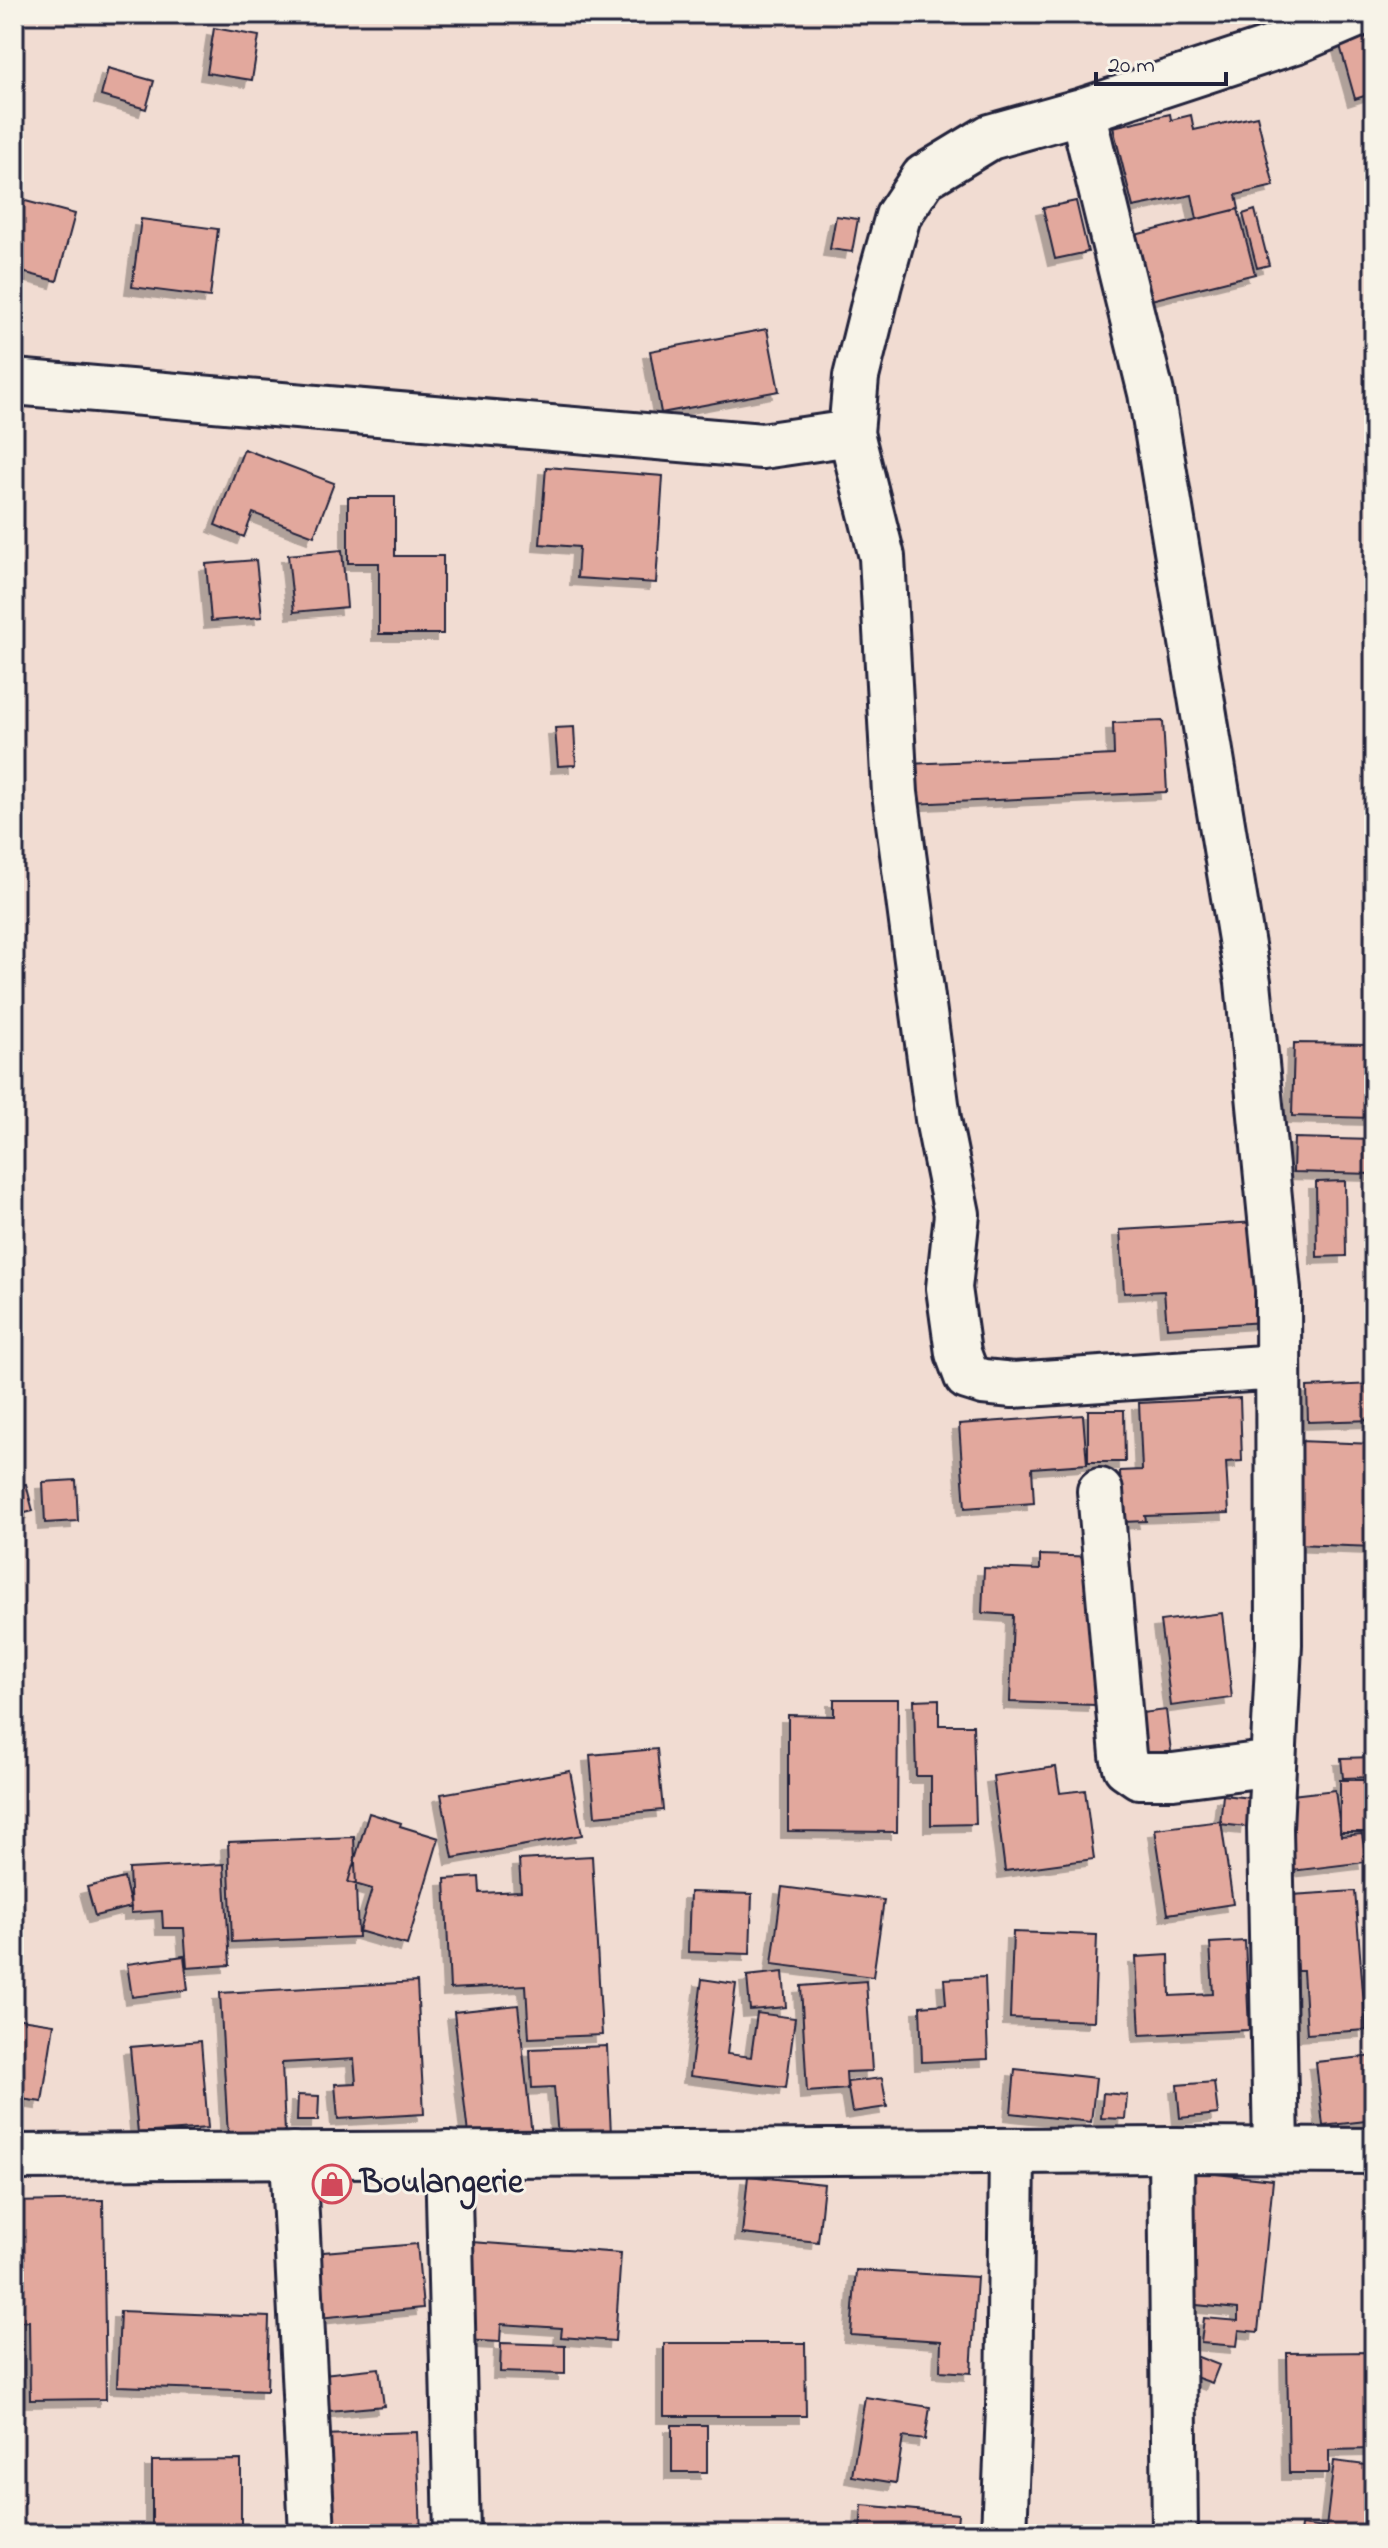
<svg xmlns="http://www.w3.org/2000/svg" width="1388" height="2548" viewBox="0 0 1388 2548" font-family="'Indie Flower',sans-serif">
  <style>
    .building { fill: #e2a89d; stroke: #22223b; stroke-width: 2; filter: url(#shadow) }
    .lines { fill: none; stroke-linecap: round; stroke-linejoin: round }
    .minor-casing { stroke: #22223b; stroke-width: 50 }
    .tertiary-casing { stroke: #22223b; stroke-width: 50 }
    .minor { stroke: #f7f3e8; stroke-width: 44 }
    .tertiary { stroke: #f7f3e8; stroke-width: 44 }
    .labels { text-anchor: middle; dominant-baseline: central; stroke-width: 6; stroke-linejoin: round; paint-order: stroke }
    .poi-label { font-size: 34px; font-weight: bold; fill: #22223b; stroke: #f7f3e8; text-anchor: start }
  </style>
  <defs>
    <filter id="shadow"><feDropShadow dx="-7" dy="7" stdDeviation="0" flood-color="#0004"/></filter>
  </defs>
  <rect width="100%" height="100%" fill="#f1dcd2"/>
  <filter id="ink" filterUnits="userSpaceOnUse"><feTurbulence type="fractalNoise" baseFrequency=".0125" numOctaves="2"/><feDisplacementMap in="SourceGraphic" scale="16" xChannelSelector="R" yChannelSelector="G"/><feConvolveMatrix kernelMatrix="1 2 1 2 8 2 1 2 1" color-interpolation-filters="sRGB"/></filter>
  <g filter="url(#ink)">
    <path class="building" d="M1374,25V93L1355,99L1337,35Z
      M214,28L259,36L252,80L207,73Z
      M108,68L154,81L146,109L101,96Z
      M1170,114L1171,120L1191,115L1194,130L1257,116L1274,186L1236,195L1239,209L1197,219L1192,195L1133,207L1113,127Z
      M14,198L75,214L57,281L14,270Z
      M1076,201L1088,252L1055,259L1043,208Z
      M1238,209L1255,274L1139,303L1123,238Z
      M1255,210L1269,265L1257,268L1243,214Z
      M836,216L858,219L852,252L830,249Z
      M141,219L218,229L210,297L132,287Z
      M767,329L779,391L661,413L650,351Z
      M244,449L334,483L314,536L253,513L244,537L215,525Z
      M546,467L663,476L656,583L577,578L579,547L540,544Z
      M348,497H395V556H443V634H379V563H348Z
      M342,550L347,607L294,612L288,555Z
      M256,560L262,617L211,621L206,564Z
      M1163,721L1167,792L911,804L908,764L1114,755L1113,723Z
      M574,727L576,765L558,766L555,728Z
      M1294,1043L1374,1044V1118L1292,1116Z
      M1294,1138L1374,1140V1174L1293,1172Z
      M1345,1181L1346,1256L1317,1257L1316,1182Z
      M1257,1222L1264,1322L1167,1328L1164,1291L1124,1293L1120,1230Z
      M1374,1384V1420L1308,1422L1307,1387Z
      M1240,1398L1242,1461L1226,1462L1229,1513L1145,1516L1146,1521L1122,1522L1120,1471L1142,1470L1139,1403Z
      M1088,1410H1124L1125,1462H1088Z
      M1083,1415L1087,1464L1032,1468L1034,1503L965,1508L959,1424Z
      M1298,1441L1374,1444V1547L1295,1544Z
      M76,1480L78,1521L45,1523L43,1482Z
      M26,1484L33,1511L14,1516V1486Z
      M1040,1555L1099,1557L1095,1705L1010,1702L1013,1615L982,1613L984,1568L1040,1570Z
      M16,1596L22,1713H14V1597Z
      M1222,1613L1232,1698L1171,1706L1160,1621Z
      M834,1699H898L897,1832L788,1831V1715L834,1716Z
      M939,1699V1725H973L976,1824L931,1825V1776H916L914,1700Z
      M1166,1710L1172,1760L1139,1764L1133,1714Z
      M657,1749L663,1810L595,1816L590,1755Z
      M1374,1757V1777L1343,1778L1341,1758Z
      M1056,1767L1060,1793L1085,1790L1094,1859L1005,1871L993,1776Z
      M570,1771L582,1835L453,1858L441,1794Z
      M1340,1780H1374V1852H1367L1368,1832H1340Z
      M1335,1790L1341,1836L1362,1834L1366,1862L1292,1871L1283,1796Z
      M1223,1795L1250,1798L1247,1827L1220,1824Z
      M369,1813L401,1823L400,1826L439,1838L407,1945L359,1931L372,1889L348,1882Z
      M1221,1821L1233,1904L1168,1914L1155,1829Z
      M354,1837L358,1937L232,1942L228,1842Z
      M592,1856L602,2035L529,2038L526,1985L450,1989L445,1879L479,1877L480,1893L521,1891L519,1860Z
      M224,1864L230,1965L187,1968L184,1928H163L162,1911L131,1913L129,1869Z
      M124,1878L131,1907L95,1916L87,1887Z
      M782,1887L884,1900L873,1977L772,1964Z
      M1355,1891L1366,2030L1307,2034L1303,1971H1297L1291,1895Z
      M690,1892L752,1894L750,1954L688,1952Z
      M1013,1932L1097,1935L1094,2021L1010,2018Z
      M1245,1941L1249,2030L1140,2035L1136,1957L1169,1955L1170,1996L1213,1994L1210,1943Z
      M184,1956L188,1990L132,1997L127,1964Z
      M1374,1966V2031L1367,1967Z
      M783,1972L786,2007L750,2010L747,1976Z
      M985,1977L988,2059L922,2062L920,2006L946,2004L944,1979Z
      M702,1979L736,1984L727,2054L751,2057L757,2013L795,2018L786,2088L690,2076Z
      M866,1981L872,2071L846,2072L847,2089L807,2092L801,1986Z
      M417,1982L424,2114L338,2119L335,2084L356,2083L354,2059L282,2063L285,2133L228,2136L220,1993Z
      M518,2005L532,2136L469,2143L454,2012Z
      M14,2018L54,2024L42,2102L14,2098Z
      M201,2041L208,2128L138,2133L130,2047Z
      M607,2046L611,2135L558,2138L554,2087L532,2088L530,2049Z
      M1374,2056V2120L1323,2126L1316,2062Z
      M1015,2069L1096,2078L1091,2122L1011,2113Z
      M882,2078L887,2107L852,2112L847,2082Z
      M1214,2082L1218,2114L1180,2118L1177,2085Z
      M1103,2093L1127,2095L1125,2119L1101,2118Z
      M298,2095L319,2096L318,2121H297Z
      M1187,2171L1273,2180L1258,2332L1239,2330L1237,2346L1201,2343L1204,2318L1238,2321V2309L1175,2303Z
      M748,2176L824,2184L818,2242L742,2234Z
      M103,2200L106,2399L30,2400L29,2321H15L14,2202Z
      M471,2242L621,2253L615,2341L561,2337L562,2328L501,2324L500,2342L464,2340Z
      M417,2244L423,2308L318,2318L312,2253Z
      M856,2270L977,2277L971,2373L940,2371L941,2341L851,2335Z
      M120,2311L269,2317L267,2391L117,2386Z
      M501,2343L565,2345V2374L500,2372Z
      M664,2343H805L806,2416H664Z
      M1372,2352L1373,2449L1329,2450V2473H1289L1287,2353Z
      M1188,2353L1219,2365L1212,2383L1181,2372Z
      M379,2368L384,2406L318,2412L314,2375Z
      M865,2397L930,2407L925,2440L903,2437L896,2483L852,2476Z
      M672,2425H707V2472H672Z
      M417,2432L421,2534H324L321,2435Z
      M241,2460V2534H152V2461Z
      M1334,2461L1374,2466L1372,2494L1374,2495V2534H1300L1301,2525L1326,2528Z
      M862,2505L958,2514L956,2534H860Z"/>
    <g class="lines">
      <g class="minor-casing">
        <path id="minor" d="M1082,111L1151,393L1248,982L1278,1290L1279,1644L1270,1828L1276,2150
          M14,382L762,446L851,433L856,377L879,284L898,216L924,177L990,137L1082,111L1298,40L1359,14
          M851,433L882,557L895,793L938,1119L957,1214L949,1288L958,1353L967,1377L983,1382L1013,1385L1278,1367
          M1100,1491L1123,1755L1126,1767L1139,1776H1173L1273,1763
          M1171,2150L1175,2534
          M448,2154L457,2534
          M293,2155L312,2534
          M1004,2534L1009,2409L1012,2151"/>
      </g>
      <g class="tertiary-casing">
        <path id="tertiary" d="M14,2157L1171,2150L1374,2151"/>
      </g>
      <use href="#minor" class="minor"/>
      <use href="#tertiary" class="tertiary"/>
    </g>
  </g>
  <defs>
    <g id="shop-ring" transform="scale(2)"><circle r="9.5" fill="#f7f3e8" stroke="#d1495b" stroke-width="1.5"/><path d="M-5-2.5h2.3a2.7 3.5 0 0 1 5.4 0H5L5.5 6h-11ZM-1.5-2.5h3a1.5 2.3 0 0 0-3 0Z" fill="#d1495b"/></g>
  </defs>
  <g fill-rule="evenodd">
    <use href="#shop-ring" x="332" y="2184"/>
  </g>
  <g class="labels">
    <g class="poi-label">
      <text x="360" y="2184">Boulangerie</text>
    </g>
  </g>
  <rect width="1388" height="2548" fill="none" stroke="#f7f3e8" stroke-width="48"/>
  <rect x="24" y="24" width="1340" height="2500" fill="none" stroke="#22223b" stroke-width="3" filter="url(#ink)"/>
  <path d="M1096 72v12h130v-12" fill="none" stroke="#22223b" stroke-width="4"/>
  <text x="1108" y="72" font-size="24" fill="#22223b" stroke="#f7f3e8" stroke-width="6" paint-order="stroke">20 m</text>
</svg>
